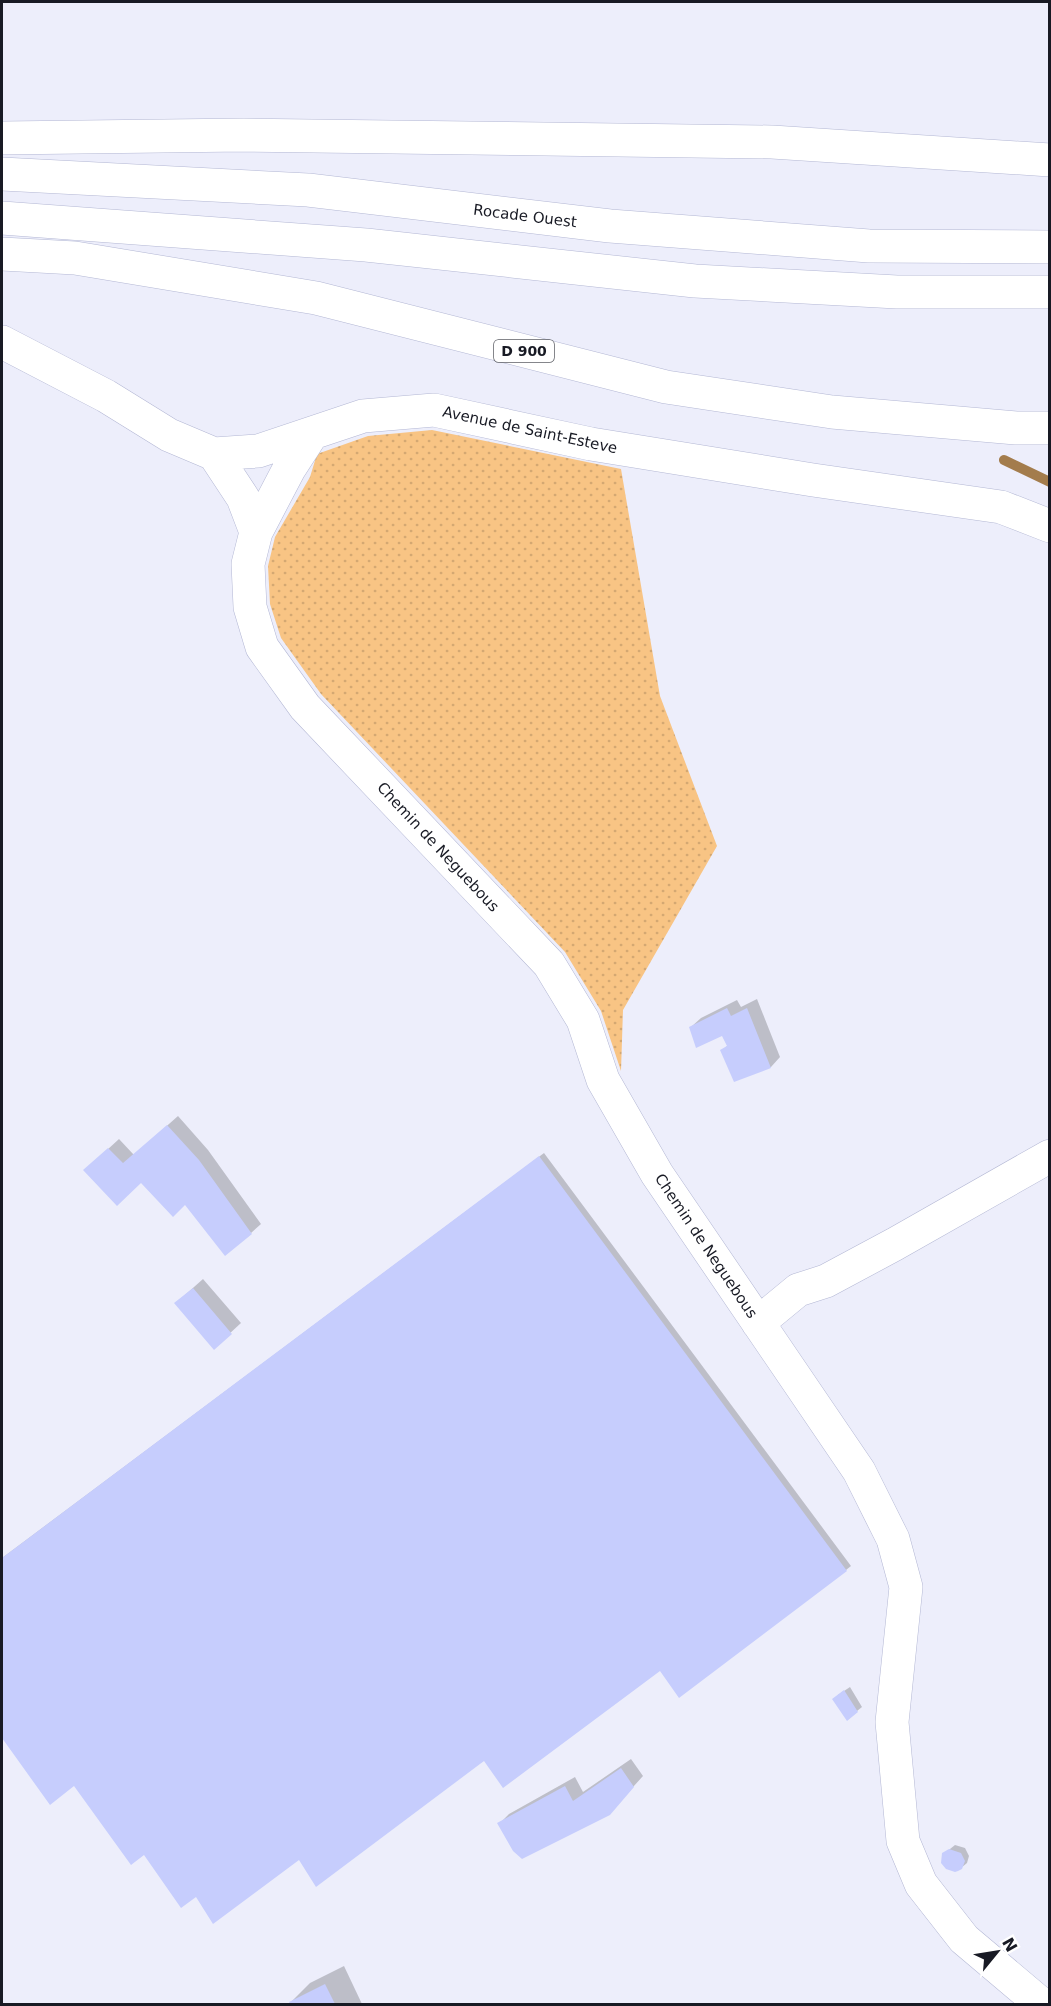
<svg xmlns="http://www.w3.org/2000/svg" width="1051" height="2006" viewBox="0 0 1051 2006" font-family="'DejaVu Sans',sans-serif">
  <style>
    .grass { fill: url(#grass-dots) }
    .shadow { fill: #0003 }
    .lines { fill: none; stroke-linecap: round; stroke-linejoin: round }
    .stream { stroke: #a37c4c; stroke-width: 10 }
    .building { fill: #c6cdfd }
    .minor-casing { stroke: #b3b7d4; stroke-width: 34 }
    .trunk-casing { stroke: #b3b7d4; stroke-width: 34 }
    .minor { stroke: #fff; stroke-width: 33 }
    .trunk { stroke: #fff; stroke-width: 33 }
    .labels { text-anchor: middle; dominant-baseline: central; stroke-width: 4.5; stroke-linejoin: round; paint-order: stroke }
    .shield { fill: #fff; stroke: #5d5f66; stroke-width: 1.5 }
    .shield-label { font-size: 14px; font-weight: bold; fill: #181a24 }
    .street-label { font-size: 15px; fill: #181a24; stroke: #fff }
  </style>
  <defs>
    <pattern id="grass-dots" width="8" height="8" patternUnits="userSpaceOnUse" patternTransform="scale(1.5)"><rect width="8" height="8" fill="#f8c484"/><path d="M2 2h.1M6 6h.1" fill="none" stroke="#d4a872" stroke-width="1.8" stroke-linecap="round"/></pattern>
  </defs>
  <rect width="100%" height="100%" fill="#edeefb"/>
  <path class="grass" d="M432,430L621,469L660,696L717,846L623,1010L621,1071L601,1011L565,952L321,694L281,638L270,604L268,566L275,537L310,477L317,454L368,436Z"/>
  <path class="shadow" d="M757,999L780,1057L771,1067L735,1080L722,1051L728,1045L723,1034L691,1027L701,1018L737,1000L741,1007Z
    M178,1116L208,1150L261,1224L251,1233L141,1180L95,1161L119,1139L134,1155Z
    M544,1153L851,1566L846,1570L299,1858L196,1895L144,1852L74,1784L50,1803L2,1736V1558Z
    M203,1279L241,1323L214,1348L176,1303Z
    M850,1687L862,1707L857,1711L838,1695Z
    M631,1759L643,1776L615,1807L499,1824L509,1814L575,1777L583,1792Z
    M955,1845L965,1848L969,1856L967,1863L961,1868L945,1853Z
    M344,1966L362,2004H292L291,2002L310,1983Z"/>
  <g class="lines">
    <path class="stream" d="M1004,460L1050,482"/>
  </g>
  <path class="building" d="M727,1008L731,1016L747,1008L771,1068L734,1082L720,1050L727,1046L722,1036L696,1048L689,1027Z
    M167,1125L199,1160L252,1234L225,1256L185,1205L173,1217L141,1183L117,1206L83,1170L108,1148L123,1163Z
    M539,1156L847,1571L679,1698L660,1671L503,1788L484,1761L316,1887L299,1860L213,1924L196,1897L181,1908L144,1855L131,1865L74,1786L50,1805L2,1738V1558Z
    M193,1288L232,1334L214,1350L174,1303Z
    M844,1690L858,1712L847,1721L832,1699Z
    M621,1768L634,1787L610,1815L522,1859L513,1851L497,1823L565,1786L573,1801Z
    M949,1849L961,1853L965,1861L962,1869L958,1871L955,1872L946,1869L941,1863L942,1853Z
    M325,1984L335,2004H290L289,2002Z"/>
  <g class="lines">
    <g class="minor-casing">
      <path id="minor" d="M2,342L106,396L169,435L214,454L258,451L363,416L434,410L591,444L813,480L1001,507L1050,526
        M311,435L289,469L256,532L248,564L250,607L262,647L305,707L549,964L583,1020L603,1080L657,1174L859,1471L893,1539L906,1587L892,1722L903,1841L921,1884L964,1939L1041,2004
        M214,454L243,498L256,532
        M758,1323L798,1290L826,1281L895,1244L1050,1156"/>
    </g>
    <g class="trunk-casing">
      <path id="trunk" d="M2,138L244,135L772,142L1050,160
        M2,174L308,190L610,226L869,246L1050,247
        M2,218L366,245L695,281L897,292H1050
        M2,254L75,258L316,298L666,387L832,412L1016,428H1050"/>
    </g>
    <use href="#minor" class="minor"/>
    <use href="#trunk" class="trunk"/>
  </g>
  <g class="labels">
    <rect class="shield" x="494" y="340" width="60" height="22" rx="4.5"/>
    <g class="shield-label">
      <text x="524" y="351">D 900</text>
    </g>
    <g class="street-label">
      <text transform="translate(525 216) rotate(7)">Rocade Ouest</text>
      <text transform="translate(530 430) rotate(12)">Avenue de Saint-Esteve</text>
      <text transform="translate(438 847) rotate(47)">Chemin de Neguebous</text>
      <text transform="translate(706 1246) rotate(56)">Chemin de Neguebous</text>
    </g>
  </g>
  <rect width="1051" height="2006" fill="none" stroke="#181a24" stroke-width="6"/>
  <g transform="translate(997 1952) rotate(60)" stroke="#ffffff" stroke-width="4.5" paint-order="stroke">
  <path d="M0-4.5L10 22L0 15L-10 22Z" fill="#181a24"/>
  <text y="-9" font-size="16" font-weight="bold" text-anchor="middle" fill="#181a24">N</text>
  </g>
</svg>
